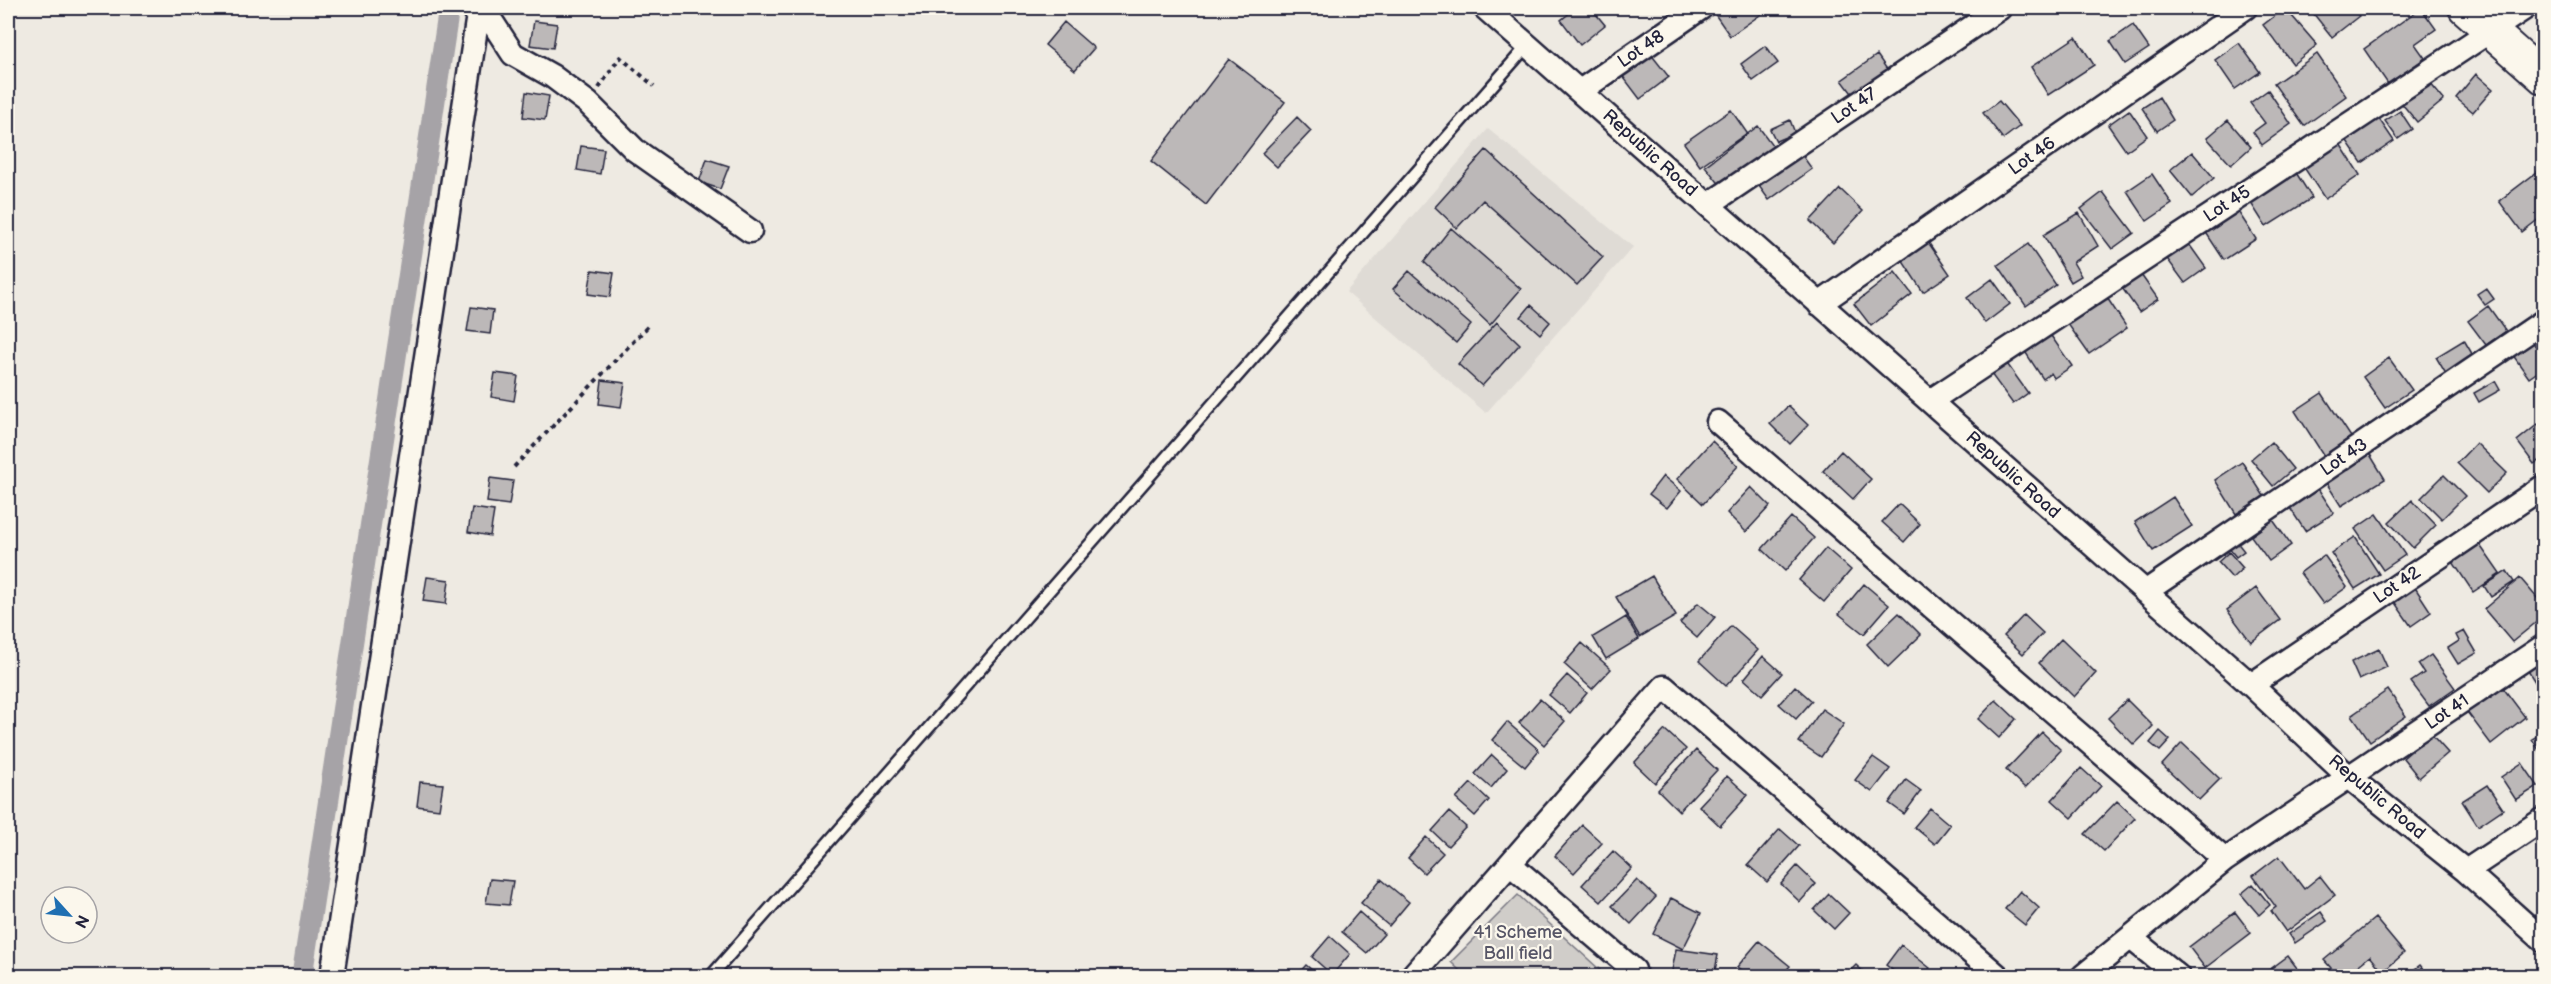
<svg xmlns="http://www.w3.org/2000/svg" width="2551" height="984" viewBox="0 0 2551 984" font-family="'Balsamiq Sans',sans-serif">
  <style>
    .built { fill: #dfdbd5 }
    .green { fill: #d0cdc9; stroke: #797882; stroke-width: 1.5 }
    .lines { fill: none; stroke-linecap: round; stroke-linejoin: round }
    .canal { stroke: #a6a3a7; stroke-width: 21 }
    .building { fill: #bcb8b8; stroke: #22223b; stroke-width: 1.5 }
    .lane-casing { stroke: #22223b; stroke-width: 15 }
    .street-casing { stroke: #22223b; stroke-width: 27 }
    .secondary-casing { stroke: #22223b; stroke-width: 36 }
    .path { stroke: #22223b; stroke-width: 4; stroke-dasharray: 4.5 4.5; stroke-linecap: butt }
    .lane { stroke: #fbf7ec; stroke-width: 10 }
    .street { stroke: #fbf7ec; stroke-width: 22 }
    .secondary { stroke: #fbf7ec; stroke-width: 32 }
    .labels { text-anchor: middle; dominant-baseline: central; stroke-width: 4.5; stroke-linejoin: round; paint-order: stroke }
    .street-label { font-size: 18px; fill: #22223b; stroke: #fbf7ec }
    .park-label { font-size: 18px; fill: #565566; stroke: #fbf7ec }
  </style>
  <rect width="100%" height="100%" fill="#eeeae2"/>
  <filter id="ink" filterUnits="userSpaceOnUse"><feTurbulence type="fractalNoise" baseFrequency=".0167" numOctaves="2"/><feDisplacementMap in="SourceGraphic" scale="12" xChannelSelector="R" yChannelSelector="G"/><feConvolveMatrix kernelMatrix="1 2 1 2 8 2 1 2 1" color-interpolation-filters="sRGB"/></filter>
  <g filter="url(#ink)">
    <path class="built" d="M1488,129L1633,247L1486,413L1346,292Z"/>
    <path class="green" d="M1518,895L1600,970L1592,976H1465L1451,962Z"/>
    <g class="lines">
      <path class="canal" d="M302,976L449,8"/>
    </g>
    <path class="building" d="M1576,8H1591L1605,25L1580,45L1561,20Z
      M1716,8H1770L1730,36L1712,10Z
      M2285,8L2317,45L2293,64L2263,25Z
      M2309,8H2352L2359,16L2332,37Z
      M2421,8L2436,29L2415,44L2425,58L2388,84L2364,49Z
      M534,21L557,24L553,48L530,45Z
      M1064,22L1094,48L1075,70L1045,45Z
      M2133,25L2149,48L2125,64L2110,41Z
      M2076,37L2094,65L2048,95L2031,67Z
      M2239,43L2260,72L2235,89L2215,60Z
      M1765,46L1778,63L1753,81L1741,64Z
      M1646,48L1669,77L1640,99L1618,70Z
      M2317,54L2346,96L2304,126L2274,84Z
      M1877,55L1891,75L1857,100L1842,80Z
      M1229,59L1285,102L1206,205L1151,161Z
      M2476,74L2493,89L2473,112L2456,98Z
      M2425,77L2444,100L2417,122L2398,99Z
      M2268,90L2291,124L2262,145L2253,132L2265,123L2250,103Z
      M526,92L549,96L545,120L523,117Z
      M2159,97L2173,120L2157,131L2142,108Z
      M1999,101L2020,126L2003,139L1983,113Z
      M1731,110L1747,133L1700,166L1684,143Z
      M2129,110L2147,136L2126,151L2108,125Z
      M2400,111L2412,129L2398,139L2385,121Z
      M2377,116L2394,141L2362,163L2345,138Z
      M1297,117L1311,131L1277,167L1262,153Z
      M1790,120L1795,133L1776,141L1770,129Z
      M2228,120L2251,147L2231,165L2207,138Z
      M1758,126L1773,146L1721,186L1705,166Z
      M2337,139L2360,175L2325,199L2301,163Z
      M581,146L604,149L600,174L577,170Z
      M1797,148L1812,169L1769,200L1754,179Z
      M1486,150L1603,257L1577,285L1483,200L1457,228L1435,207Z
      M2192,152L2214,178L2192,197L2170,170Z
      M707,159L729,166L720,189L699,182Z
      M2541,169L2544,215L2522,232L2499,201Z
      M2295,171L2312,198L2266,227L2249,200Z
      M2152,174L2172,204L2147,221L2127,191Z
      M1840,189L1863,211L1833,243L1810,221Z
      M2103,192L2134,233L2112,249L2081,209Z
      M2235,207L2256,239L2224,260L2203,228Z
      M2079,213L2098,246L2073,262L2081,276L2071,282L2043,235Z
      M1451,228L1521,289L1490,325L1424,262Z
      M2186,240L2206,268L2185,283L2165,256Z
      M1928,242L1950,274L1923,292L1902,260Z
      M2028,244L2056,285L2026,306L1998,265Z
      M592,270L614,273L610,297L588,294Z
      M1409,271L1471,325L1456,343L1393,289Z
      M1895,272L1912,294L1871,326L1854,304Z
      M2139,272L2158,299L2139,312L2120,285Z
      M1992,279L2010,304L1985,323L1967,298Z
      M2486,288L2494,299L2485,305L2477,294Z
      M2102,290L2127,328L2089,354L2063,317Z
      M1531,305L1550,322L1540,334L1521,317Z
      M2488,306L2506,331L2486,345L2468,321Z
      M471,307L493,310L490,334L467,331Z
      M1497,322L1520,344L1482,386L1458,364Z
      M2047,330L2072,366L2054,378L2051,373L2043,379L2022,347Z
      M2530,338L2544,358V374L2541,375L2539,371L2529,378L2510,351Z
      M2464,340L2474,357L2446,374L2436,357Z
      M2003,358L2028,393L2013,404L1988,370Z
      M2389,358L2412,390L2385,408L2363,377Z
      M495,373L518,376L514,401L491,397Z
      M602,380L625,383L621,407L599,404Z
      M2495,381L2500,390L2479,402L2474,393Z
      M2322,393L2351,437L2324,456L2295,411Z
      M1788,406L1808,425L1790,444L1770,424Z
      M2538,424L2544,431V457L2534,464L2517,441Z
      M1712,441L1738,466L1703,504L1677,479Z
      M2271,442L2293,469L2273,486L2251,459Z
      M2476,443L2507,473L2487,493L2457,463Z
      M2366,448L2385,479L2341,506L2322,476Z
      M1841,451L1871,479L1853,499L1823,471Z
      M2242,462L2264,496L2236,514L2215,480Z
      M2444,475L2465,496L2442,519L2421,498Z
      M1663,476L1681,491L1667,508L1649,494Z
      M490,478L513,481L509,505L487,502Z
      M1751,487L1770,506L1746,532L1727,513Z
      M2317,487L2334,513L2305,531L2288,505Z
      M2173,497L2192,526L2153,551L2135,522Z
      M2412,500L2436,525L2413,548L2389,522Z
      M1899,504L1920,524L1904,542L1882,522Z
      M472,508L494,511L490,536L468,532Z
      M2377,514L2405,555L2383,570L2355,529Z
      M1791,517L1814,538L1785,571L1762,549Z
      M2273,520L2291,545L2269,561L2251,536Z
      M2355,537L2379,574L2355,589L2331,553Z
      M2236,541L2244,551L2236,557L2228,547Z
      M2477,541L2500,574L2473,592L2451,559Z
      M1826,548L1851,570L1824,602L1799,580Z
      M2229,552L2243,568L2232,578L2218,562Z
      M2324,555L2347,587L2323,604L2300,573Z
      M2507,571L2514,582L2491,597L2484,586Z
      M1652,576L1676,616L1640,637L1616,597Z
      M427,577L449,580L446,604L423,601Z
      M2520,578L2544,606V616L2512,642L2484,609Z
      M2412,583L2431,612L2411,626L2391,597Z
      M1864,584L1889,605L1864,634L1839,614Z
      M2256,588L2280,620L2251,642L2227,610Z
      M1698,603L1715,617L1697,638L1680,623Z
      M1899,613L1921,635L1888,667L1867,644Z
      M2024,615L2043,633L2023,654L2004,636Z
      M1626,617L1639,639L1606,659L1593,637Z
      M1731,626L1758,650L1726,686L1699,661Z
      M2464,631L2477,653L2458,664L2448,648L2459,641L2456,635Z
      M2061,639L2096,673L2074,697L2039,663Z
      M1582,643L1611,669L1592,689L1564,664Z
      M2379,649L2387,667L2359,680L2351,662Z
      M2544,654V691L2542,693L2525,666Z
      M2431,655L2455,688L2429,706L2411,682L2424,673L2418,664Z
      M1763,656L1782,673L1762,695L1744,679Z
      M1567,675L1587,693L1570,713L1549,695Z
      M2498,681L2525,717L2491,744L2464,708Z
      M1795,686L1812,701L1796,719L1779,704Z
      M2388,690L2406,716L2370,741L2352,715Z
      M1540,699L1565,721L1544,745L1519,723Z
      M1996,700L2016,719L1999,738L1978,719Z
      M2127,700L2153,726L2134,745L2108,718Z
      M1822,709L1844,724L1821,757L1799,742Z
      M1507,722L1539,750L1525,767L1492,740Z
      M1665,730L1686,749L1655,783L1634,763Z
      M2160,731L2170,740L2160,751L2150,743Z
      M2042,732L2061,750L2025,788L2006,770Z
      M2544,732V758L2532,739Z
      M2431,734L2448,753L2419,778L2403,758Z
      M2182,743L2220,779L2199,800L2162,765Z
      M1696,750L1717,770L1679,811L1658,790Z
      M1492,755L1507,769L1491,788L1475,774Z
      M1873,757L1890,769L1872,792L1855,780Z
      M2522,763L2538,786L2516,800L2501,777Z
      M2081,768L2101,786L2072,818L2052,800Z
      M1727,776L1748,795L1720,826L1699,806Z
      M1906,780L1921,791L1904,814L1889,803Z
      M420,782L443,784L439,809L417,806Z
      M1471,783L1489,800L1475,816L1456,799Z
      M2487,785L2503,809L2478,826L2462,801Z
      M2117,801L2135,818L2104,851L2085,834Z
      M1930,808L1950,825L1935,844L1914,827Z
      M1449,812L1466,827L1448,846L1432,831Z
      M1582,825L1602,843L1574,873L1555,856Z
      M1780,829L1799,846L1767,882L1748,865Z
      M1426,837L1443,853L1424,873L1408,858Z
      M1613,851L1632,868L1601,902L1582,885Z
      M2279,856L2304,889L2320,876L2335,895L2286,932L2271,911L2276,907L2253,876Z
      M1797,866L1816,884L1800,902L1781,884Z
      M490,879L513,881L509,905L486,903Z
      M1381,879L1409,902L1389,926L1361,903Z
      M1637,880L1656,897L1631,924L1612,906Z
      M2253,884L2270,905L2259,915L2241,894Z
      M2020,891L2039,908L2025,925L2005,909Z
      M1829,894L1849,913L1834,929L1814,910Z
      M1671,898L1701,913L1683,949L1653,934Z
      M1359,912L1384,934L1367,953L1342,932Z
      M2235,912L2251,933L2205,968L2189,947Z
      M2321,912L2327,921L2295,943L2289,934Z
      M2375,918L2404,953L2383,972L2370,956L2345,976H2338L2324,960Z
      M1330,936L1350,954L1332,975L1312,957Z
      M1759,941L1790,966L1781,976H1749L1737,967Z
      M1901,945L1930,968L1923,976H1900L1886,965Z
      M1676,949L1718,955L1714,976H1671Z
      M2288,956L2300,972L2294,976H2261Z
      M1306,965L1319,976H1296Z
      M1856,965L1868,976L1846,975Z
      M2420,965L2429,976H2406Z"/>
    <g class="lines">
      <g class="lane-casing">
        <path id="lane" d="M711,976L1527,46"/>
      </g>
      <g class="street-casing">
        <path id="street" d="M483,8L513,54L552,76L588,103L635,150L750,231
          M1485,8L2251,685L2350,778L2466,871L2544,941
          M1580,91L1701,8
          M1708,205L2000,8
          M1819,304L2245,8
          M1930,401L2525,8
          M1718,422L2225,860
          M2145,592L2544,321
          M2251,685L2544,486
          M1510,864L1634,970L1627,976
          M2466,871L2544,819
          M2131,938L2178,976
          M332,976L479,8
          M1412,976L1664,687L1998,976
          M2083,976L2225,860L2544,646"/>
      </g>
      <g class="secondary-casing">
        <path id="secondary" d="M2465,8L2544,78"/>
      </g>
      <path class="path" d="M599,88L620,57L654,86
        M514,467L649,325"/>
      <use href="#lane" class="lane"/>
      <use href="#street" class="street"/>
      <use href="#secondary" class="secondary"/>
    </g>
  </g>
  <g class="labels">
    <g class="street-label">
      <text transform="translate(1641 49) rotate(-34)">Lot 48</text>
      <text transform="translate(1854 106) rotate(-34)">Lot 47</text>
      <text transform="translate(1650 153) rotate(42)">Republic Road</text>
      <text transform="translate(2032 156) rotate(-35)">Lot 46</text>
      <text transform="translate(2227 204) rotate(-33)">Lot 45</text>
      <text transform="translate(2344 457) rotate(-34)">Lot 43</text>
      <text transform="translate(2013 475) rotate(42)">Republic Road</text>
      <text transform="translate(2397 585) rotate(-34)">Lot 42</text>
      <text transform="translate(2447 712) rotate(-34)">Lot 41</text>
      <text transform="translate(2377 797) rotate(40)">Republic Road</text>
    </g>
    <g class="park-label">
      <text x="1518" y="932">41 Scheme<tspan x="1518" dy="21">Ball field</tspan></text>
    </g>
  </g>
  <rect width="2551" height="984" fill="none" stroke="#fbf7ec" stroke-width="30"/>
  <rect x="15" y="15" width="2521" height="954" fill="none" stroke="#22223b" stroke-width="2" filter="url(#ink)"/>
  <g transform="translate(69 915) rotate(117)"><circle r="28" fill="#fbf7ec" stroke="#a4a2a5" stroke-width="1.5"/>
  <path d="M0-4.5L10 22L0 15L-10 22Z" fill="#1f6fb2"/>
  <text y="-9" font-size="16" font-weight="bold" text-anchor="middle" fill="#22223b">N</text>
  </g>
</svg>
